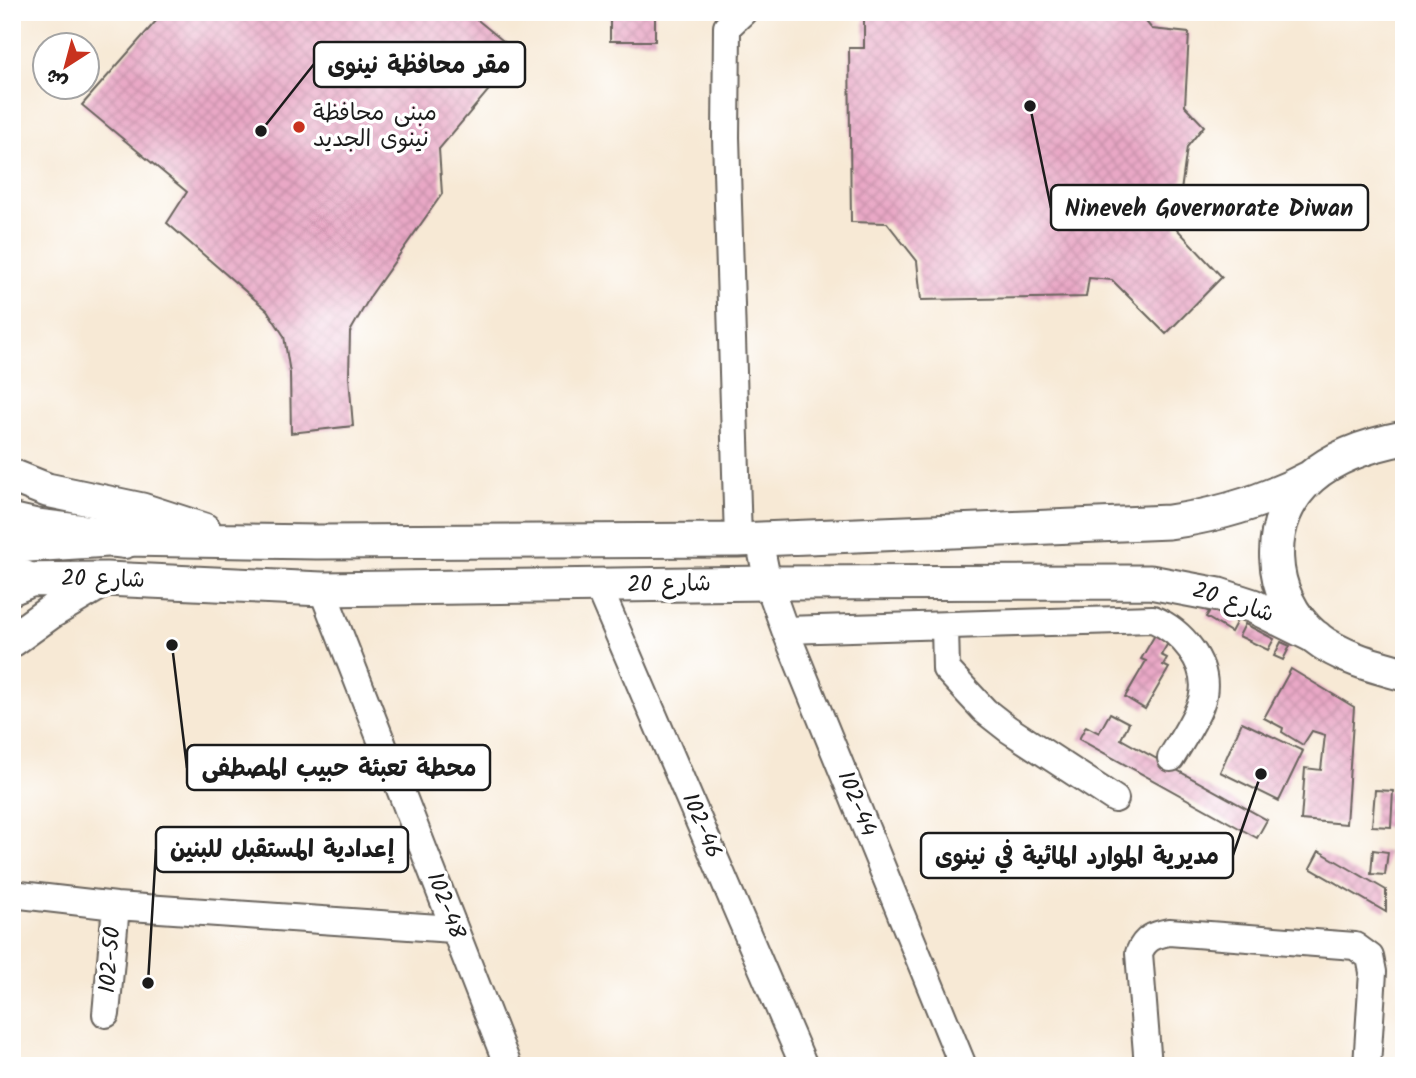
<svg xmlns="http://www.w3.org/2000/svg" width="1416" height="1078" viewBox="0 0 1416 1078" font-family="Kalam,'Playpen Sans Arabic',sans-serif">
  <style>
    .building { fill: url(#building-cross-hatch) }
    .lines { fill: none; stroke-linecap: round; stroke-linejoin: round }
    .minor-casing { stroke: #69645d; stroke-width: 30 }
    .major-casing { stroke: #69645d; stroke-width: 37 }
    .highway-casing { stroke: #69645d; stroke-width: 42 }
    .minor { stroke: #fff; stroke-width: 26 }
    .major { stroke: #fff; stroke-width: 33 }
    .highway { stroke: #fff; stroke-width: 38 }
    .poi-dot { fill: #c8321e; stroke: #fff; stroke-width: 2.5 }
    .labels { text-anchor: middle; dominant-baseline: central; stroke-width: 7; stroke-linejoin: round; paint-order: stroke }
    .poi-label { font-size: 23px; fill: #1c1c1c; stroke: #fff; text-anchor: start }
    .street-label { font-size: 23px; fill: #1c1c1c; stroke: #fff }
    .leader { fill: none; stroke: #1c1c1c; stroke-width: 2.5 }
    .callout-dot { fill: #1c1c1c; stroke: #fff; stroke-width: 2.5 }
    .callout { fill: #fff; stroke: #1c1c1c; stroke-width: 2.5 }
    .callout-label { font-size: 24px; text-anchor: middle; font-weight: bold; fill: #1c1c1c }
  </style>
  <defs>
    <pattern id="building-cross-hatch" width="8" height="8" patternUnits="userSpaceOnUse" patternTransform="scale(1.75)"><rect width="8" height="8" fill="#e9a8c6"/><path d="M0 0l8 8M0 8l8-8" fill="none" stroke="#c790aa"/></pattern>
  </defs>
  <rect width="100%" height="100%" fill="#fff"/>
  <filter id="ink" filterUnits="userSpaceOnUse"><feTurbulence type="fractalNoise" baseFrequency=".0143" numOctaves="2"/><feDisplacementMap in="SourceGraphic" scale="14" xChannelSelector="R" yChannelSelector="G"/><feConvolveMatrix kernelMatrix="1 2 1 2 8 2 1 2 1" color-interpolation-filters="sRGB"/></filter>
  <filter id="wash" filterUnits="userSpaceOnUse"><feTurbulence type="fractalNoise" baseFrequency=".00686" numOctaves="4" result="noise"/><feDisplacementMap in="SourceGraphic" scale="28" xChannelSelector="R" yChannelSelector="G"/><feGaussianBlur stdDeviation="1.57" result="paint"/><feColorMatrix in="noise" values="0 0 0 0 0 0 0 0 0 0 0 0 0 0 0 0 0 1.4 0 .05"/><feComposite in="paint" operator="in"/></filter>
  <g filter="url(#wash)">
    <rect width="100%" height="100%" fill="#f7e9d5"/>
    <g id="blocks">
      <path class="building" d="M164,12H468L519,54L439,149L442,194L371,295L350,332L349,377L353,426L291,433L290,373L284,336L267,310L167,223L187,192L82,105Z
        M582,12H655V41H610V16H582Z
        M864,12H1138L1152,29L1189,33L1185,106L1204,126L1187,147L1176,228L1222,277L1166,334L1112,280L1089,278L1086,297L921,300L917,261L887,223L851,222L849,48H864Z
        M1207,601L1238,619L1231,632L1206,617L1209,612L1202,608Z
        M1245,624L1274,639L1268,650L1239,636Z
        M1159,628L1166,632L1162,639L1168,643L1161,655L1167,658L1163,665L1169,668L1145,709L1125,697L1146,661L1141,659Z
        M1281,642L1290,646L1283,660L1274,656Z
        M1291,669L1354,707L1346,824L1301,820L1305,768L1321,770L1325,735L1312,731L1303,745L1282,732L1283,728L1264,718Z
        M1110,713L1129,723L1121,739L1267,820L1257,838L1079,739L1086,726L1099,733Z
        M1242,722L1303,751L1279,801L1220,772Z
        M1375,790L1393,791L1391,827L1372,826Z
        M1373,850L1388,852L1385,875L1371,874Z
        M1319,851L1386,890V912L1310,868Z"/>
    </g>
  </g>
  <g filter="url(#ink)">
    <use href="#blocks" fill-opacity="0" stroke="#69645d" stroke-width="2"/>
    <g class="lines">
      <g class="minor-casing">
        <path id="minor" d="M759,539L768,583L785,630L963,1066
          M738,540L726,137L727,27L743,12
          M598,586L804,1066
          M322,589L508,1066
          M945,626L946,669L985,711L1008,729L1115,799
          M785,630L1153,619C1181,631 1209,662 1203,695C1201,711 1180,743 1171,758
          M12,894L116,906L453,929
          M106,1014L116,906
          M1148,1066L1139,953C1145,938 1154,935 1169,932L1355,946L1370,957L1373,972L1367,1066"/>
      </g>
      <g class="major-casing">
        <path id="major" d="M1404,438C1373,444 1335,456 1311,477C1262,519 1267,597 1315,637C1340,657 1374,666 1404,674
          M12,476L47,490L142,510L204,530
          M12,546L124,539L317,542L738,540L1169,522C1220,515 1266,501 1311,477
          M12,580L106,579L322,589L768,583L1150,582L1219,595L1253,606L1316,637
          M12,640L52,611L104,580"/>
      </g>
      <g class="highway-casing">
        <path id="highway" d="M12,523L34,528L124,539
          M12,585L24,580"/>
      </g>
      <use href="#minor" class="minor"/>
      <use href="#major" class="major"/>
      <use href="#highway" class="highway"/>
    </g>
  </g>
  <circle class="poi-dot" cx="299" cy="127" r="7"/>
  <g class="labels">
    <g class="poi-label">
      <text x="313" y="114">مبنى محافظة<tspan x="313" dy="26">نينوى الجديد</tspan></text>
    </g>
    <g class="street-label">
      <text transform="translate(103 580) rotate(1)">شارع 20</text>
      <text transform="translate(669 585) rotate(-1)">شارع 20</text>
      <text transform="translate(1233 603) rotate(18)">شارع 20</text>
      <text transform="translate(856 804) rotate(68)">102-44</text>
      <text transform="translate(701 826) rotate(67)">102-46</text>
      <text transform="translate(445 906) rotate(69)">102-48</text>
      <text transform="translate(111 960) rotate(-85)">102-50</text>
    </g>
  </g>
  <path class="leader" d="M261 131L314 64M1030 106L1051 208M172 645L187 768M148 983L156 849M1261 774L1233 855"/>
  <g class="callout-dot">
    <circle cx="261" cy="131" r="7"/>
    <circle cx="1030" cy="106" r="7"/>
    <circle cx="172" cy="645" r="7"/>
    <circle cx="148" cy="983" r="7"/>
    <circle cx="1261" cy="774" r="7"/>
  </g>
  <g class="callout">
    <rect x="314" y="42" width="211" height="45" rx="7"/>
    <rect x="1051" y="185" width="317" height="45" rx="7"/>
    <rect x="187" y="745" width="303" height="45" rx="7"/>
    <rect x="156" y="827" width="252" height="45" rx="7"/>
    <rect x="921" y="833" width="312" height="45" rx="7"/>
  </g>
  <g class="callout-label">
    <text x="419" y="73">مقر محافظة نينوى</text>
    <text x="1209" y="216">Nineveh Governorate Diwan</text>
    <text x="339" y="776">محطة تعبئة حبيب المصطفى</text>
    <text x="282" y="857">إعدادية المستقبل للبنين</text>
    <text x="1077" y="864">مديرية الموارد المائية في نينوى</text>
  </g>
  <rect width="1416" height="1078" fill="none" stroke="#fff" stroke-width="42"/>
  <g transform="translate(66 66) rotate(216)"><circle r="33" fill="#ffffff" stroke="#a4a4a4" stroke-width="2"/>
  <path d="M0-5L12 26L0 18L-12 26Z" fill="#c8321e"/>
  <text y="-10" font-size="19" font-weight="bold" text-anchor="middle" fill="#1c1c1c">ش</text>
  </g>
</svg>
